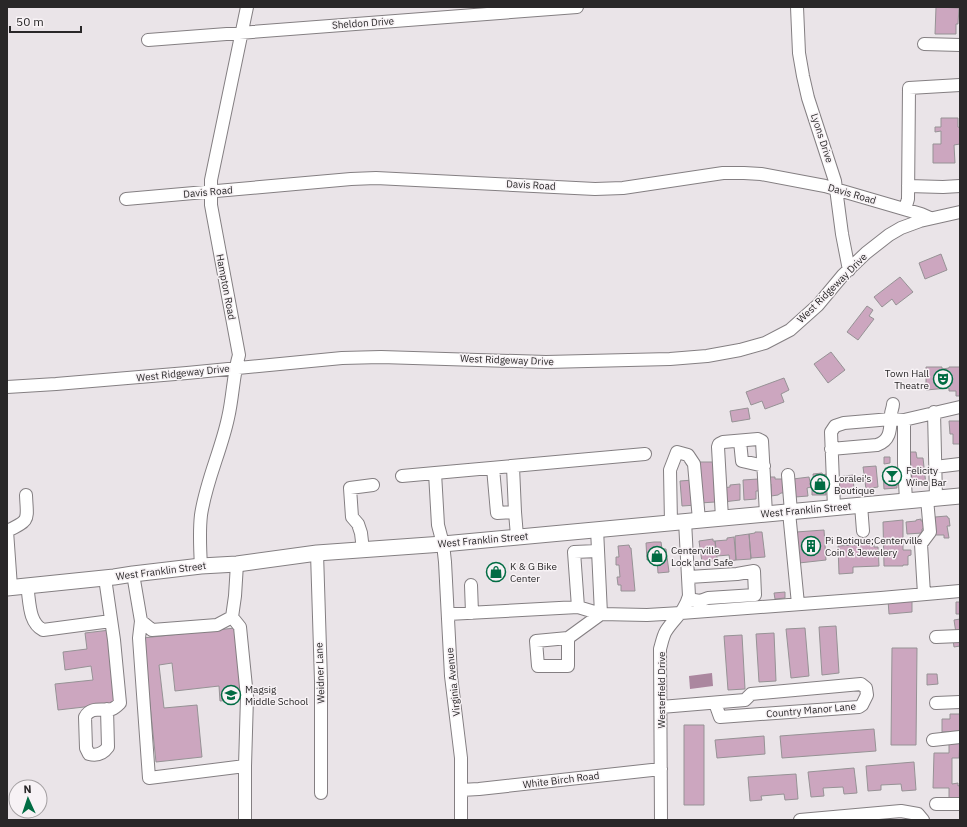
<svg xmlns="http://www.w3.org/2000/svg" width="967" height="827" viewBox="0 0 967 827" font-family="'IBM Plex Sans',sans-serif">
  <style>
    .water { fill: #ab879f }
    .building { fill: #cca6bf; stroke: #969295 }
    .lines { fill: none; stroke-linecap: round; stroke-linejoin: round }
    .minor-casing { stroke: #847f82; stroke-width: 14 }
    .major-casing { stroke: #847f82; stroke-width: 17 }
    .minor { stroke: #fff; stroke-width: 12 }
    .major { stroke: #fff; stroke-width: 15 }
    .labels { text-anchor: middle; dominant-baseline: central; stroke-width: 3; stroke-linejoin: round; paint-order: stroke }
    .street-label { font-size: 10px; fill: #292728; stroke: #f7f2f5 }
    .poi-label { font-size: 10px; fill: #292728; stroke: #f7f2f5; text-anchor: start }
  </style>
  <rect width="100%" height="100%" fill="#eae4e8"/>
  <path class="water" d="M712,673L713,686L690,689L689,676Z"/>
  <path class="building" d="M936,7L959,8L958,24H956V34H935Z
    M941,118H958V127L960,128V144L954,145L955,163H933V144H941V131L935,132V127H941Z
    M941,254L947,270L925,279L919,263Z
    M900,277L913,292L896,305L892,299L882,307L874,297Z
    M867,306L873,310L869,316L874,319L858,340L847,332Z
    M831,352L845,370L828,383L814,364Z
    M926,367H942V369L949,368V367H960V396H956V391H949V388L926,390Z
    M784,378L789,390L781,394L784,402L765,409L762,401L751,405L746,392Z
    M748,408L750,419L732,422L730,411Z
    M949,421H960V444H953V434H950Z
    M910,452H916L917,458H923L926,485L912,486Z
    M884,457H890V463L884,464Z
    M700,462H714L715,502L700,503Z
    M876,466L878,487L866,489L863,467Z
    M885,468H896V471H899L902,485H897V488L884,489L883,472H886Z
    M822,473L823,475L826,474L828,486H825L826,495H812V482H814L813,474Z
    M853,475L854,491L838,493V477Z
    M768,477H775V479H784V493H781L778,495L771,496V484H769Z
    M809,477L811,487L807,488L808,496L795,497L793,479Z
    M758,479L759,491H756V499L744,500L743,480Z
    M693,480L697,505L682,506L680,481Z
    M740,484V500L723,502L722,488L730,487V485Z
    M947,516L948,518H949L950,526H947L949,538H944V535H934L933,519H935V517Z
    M921,519V521L926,520L927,528L922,529V533L907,534L906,522L916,521V520Z
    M903,520V550H911V555L908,556V565H903V566H884L883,522Z
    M824,530L826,560L799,563L796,532Z
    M755,532H762L765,557L751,558L749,534L755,533Z
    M749,534L751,559L736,560L735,536Z
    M734,537L736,560L730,561L729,555L717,556L715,541L727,540V538Z
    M713,539V541H715L717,558H715V561L702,562L699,541Z
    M654,542H661L662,549H666L669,572L658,573L657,559L647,560L646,543Z
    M874,544V547H878L879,566L853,567V573L839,574L838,546Z
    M629,545L630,548H631L635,591H621V585H618L617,577H620L619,565H616V557H619L618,546Z
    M785,592V598L775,599L774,593Z
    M912,598V612L889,614L888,600Z
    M956,602H960V614H956Z
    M960,619V632L956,633L954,620Z
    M836,626L839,673L822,675L819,627Z
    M235,628L242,699L220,701L219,686L175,691L172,663L159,665L164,708L197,705L202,757L156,762L143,638Z
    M805,628L809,676L791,678L786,629Z
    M110,630L119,703L58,710L55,684L93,680L91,666L65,670L63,652L87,649L85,633Z
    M774,633L776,681L759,682L756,634Z
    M742,635L745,689L728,690L724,636Z
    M953,640H960V646L954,647Z
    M892,648H917L916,745H891Z
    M927,674H937L938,684L927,685Z
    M950,714H960V731L942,732V719H950Z
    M684,725H704V805H684Z
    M874,729L876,751L782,758L780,736Z
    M764,736L765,754L717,758L715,740Z
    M960,739L959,758H952V784L958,783V786L960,785V801H949V788H933L934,753H949V740Z
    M914,762L916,790L902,791L901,784L881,785V790L868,791L866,766Z
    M854,768L857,793L844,794L843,787L823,788L824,796L811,797L808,772Z
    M796,774L798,799L785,800L784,794L761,796L762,800L750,801L748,777Z"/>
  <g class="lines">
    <g class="minor-casing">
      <path id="minor" d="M797,7L799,53L803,76L808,98L835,181L842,234L849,270
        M148,40L577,7
        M924,44L960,45
        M908,186L943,187L960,186
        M126,199L351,179L376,178L595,189L623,188L723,173H744L761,174L825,186L921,214L930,218
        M905,209L908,199L909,88L960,85
        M7,387L56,384L187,373L342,358L381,357L546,362L670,359L707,356L740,350L765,343L790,330L818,305L843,275L866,253L889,235L901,228L920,221L960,212
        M934,412L936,498
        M904,420V463L906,501
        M740,441L742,461L764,466
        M831,449L877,445C892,440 890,427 891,414C891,411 893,408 893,404
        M935,467L960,464
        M493,468L497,513L515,512L513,467
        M435,473L645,454
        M788,475L791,512
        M402,476L435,473L438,525L443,544L445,562L451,676L461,758V820
        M861,505L863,531
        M834,508L831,432L835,426L844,423L891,419L904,420L960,407
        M515,512L517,536
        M789,512L798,604
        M722,518L718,447L719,444L723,442L758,439L762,441L766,514
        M671,523L670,470L677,452L688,455L694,464L699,520
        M597,529L601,614L647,615L681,613L881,598L960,591
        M363,550L361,533L358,524L352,517L350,488L373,485
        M317,553L321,681V793
        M201,566C200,549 199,532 201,515C206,481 221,451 228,418C233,397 233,375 239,355L211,205V180L247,7
        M133,574L141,621L152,630L217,625L232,617L235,596L237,564
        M105,578L114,640L120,703C118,705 115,708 112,709C102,711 91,706 85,717L86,748L89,754C97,756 103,754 108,747L107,709
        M471,585L472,613
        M27,586C30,601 28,622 43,630L111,621
        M11,587L7,531C31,520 27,520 26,495
        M924,594L921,544L930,532L927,499
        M688,599L700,601L708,598L755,595L754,571L737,574L689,577
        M578,607L601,614
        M448,614L578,607L574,552L598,551
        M232,617L240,627L247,697L245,766V820
        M141,621L139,638L149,778L245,766
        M936,637L960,636
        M568,638V666H538L536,641L568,638L601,614
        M936,703L960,702
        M661,707L745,700L751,694L861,684L866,688L867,695L862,705L859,707L720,717L715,703
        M933,740L960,737
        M461,790L479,789L661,769
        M936,804H960
        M661,820L660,649C662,642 663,636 666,631C675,617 684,613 689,596L685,521
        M800,820L901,811L918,814L923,820"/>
    </g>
    <g class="major-casing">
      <path id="major" d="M7,588L114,577L133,574L201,566L237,564L317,553L443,544L960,496"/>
    </g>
    <use href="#minor" class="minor"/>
    <use href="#major" class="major"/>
  </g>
  <defs>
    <g id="theatre-ring" transform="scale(1)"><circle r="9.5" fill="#f7f2f5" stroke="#016c43" stroke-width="1.5"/><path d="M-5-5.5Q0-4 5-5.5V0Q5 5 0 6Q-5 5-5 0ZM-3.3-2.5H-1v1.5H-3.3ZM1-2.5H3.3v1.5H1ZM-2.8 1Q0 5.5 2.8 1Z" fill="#016c43"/></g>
    <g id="bar-ring" transform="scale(1)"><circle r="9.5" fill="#f7f2f5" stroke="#016c43" stroke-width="1.5"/><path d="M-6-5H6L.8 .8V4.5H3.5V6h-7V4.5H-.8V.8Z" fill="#016c43"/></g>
    <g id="shop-ring" transform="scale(1)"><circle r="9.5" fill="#f7f2f5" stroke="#016c43" stroke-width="1.5"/><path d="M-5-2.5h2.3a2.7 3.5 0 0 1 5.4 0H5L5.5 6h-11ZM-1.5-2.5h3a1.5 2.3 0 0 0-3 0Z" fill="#016c43"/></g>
    <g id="building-ring" transform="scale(1)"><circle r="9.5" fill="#f7f2f5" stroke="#016c43" stroke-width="1.5"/><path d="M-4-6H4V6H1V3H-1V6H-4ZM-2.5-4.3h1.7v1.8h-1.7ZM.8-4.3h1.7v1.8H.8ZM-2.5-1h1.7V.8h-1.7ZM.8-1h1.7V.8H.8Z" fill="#016c43"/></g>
    <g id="school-ring" transform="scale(1)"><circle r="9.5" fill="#f7f2f5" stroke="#016c43" stroke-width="1.5"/><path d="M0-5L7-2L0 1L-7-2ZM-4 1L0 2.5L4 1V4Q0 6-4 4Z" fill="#016c43"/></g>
  </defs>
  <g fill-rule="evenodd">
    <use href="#theatre-ring" x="943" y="379"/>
    <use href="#bar-ring" x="892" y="476"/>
    <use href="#shop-ring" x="820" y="484"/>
    <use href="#building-ring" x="811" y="546"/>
    <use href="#shop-ring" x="657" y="556"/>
    <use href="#shop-ring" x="496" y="572"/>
    <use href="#school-ring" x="231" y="695"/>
  </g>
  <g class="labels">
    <g class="street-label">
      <text transform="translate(363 23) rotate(-4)">Sheldon Drive</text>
      <text transform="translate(822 138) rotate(72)">Lyons Drive</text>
      <text transform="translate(531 185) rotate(3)">Davis Road</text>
      <text transform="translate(208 192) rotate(-5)">Davis Road</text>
      <text transform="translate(852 194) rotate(16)">Davis Road</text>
      <text transform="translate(226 287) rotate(79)">Hampton Road</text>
      <text transform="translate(832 288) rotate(-45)">West Ridgeway Drive</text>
      <text transform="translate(507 360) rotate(2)">West Ridgeway Drive</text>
      <text transform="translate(183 373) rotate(-6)">West Ridgeway Drive</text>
      <text transform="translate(806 510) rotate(-5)">West Franklin Street</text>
      <text transform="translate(483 540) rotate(-5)">West Franklin Street</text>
      <text transform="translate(161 571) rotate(-7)">West Franklin Street</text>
      <text transform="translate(320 673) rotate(-92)">Weidner Lane</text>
      <text transform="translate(453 682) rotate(-96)">Virginia Avenue</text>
      <text transform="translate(661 690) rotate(-90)">Westerfield Drive</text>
      <text transform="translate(811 710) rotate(-5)">Country Manor Lane</text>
      <text transform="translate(561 780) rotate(-7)">White Birch Road</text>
    </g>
    <g class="poi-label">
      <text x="929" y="373" text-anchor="end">Town Hall<tspan x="929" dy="12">Theatre</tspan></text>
      <text x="906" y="470">Felicity<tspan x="906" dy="12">Wine Bar</tspan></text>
      <text x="834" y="478">Loralei's<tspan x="834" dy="12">Boutique</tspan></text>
      <text x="825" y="540">Pi Botique;Centerville<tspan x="825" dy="12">Coin &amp; Jewelery</tspan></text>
      <text x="671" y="550">Centerville<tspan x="671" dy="12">Lock and Safe</tspan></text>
      <text x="510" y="566">K &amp; G Bike<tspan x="510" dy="12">Center</tspan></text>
      <text x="245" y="689">Magsig<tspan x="245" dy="12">Middle School</tspan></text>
    </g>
  </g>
  <rect width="967" height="827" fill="none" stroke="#292728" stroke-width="16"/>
  <g transform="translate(28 799) rotate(357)"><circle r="19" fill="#f7f2f5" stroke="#a5a1a3"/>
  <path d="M0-3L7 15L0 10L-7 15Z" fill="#016c43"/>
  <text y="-6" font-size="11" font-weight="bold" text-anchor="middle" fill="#292728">N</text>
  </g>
  <path d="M10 26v6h71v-6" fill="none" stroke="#292728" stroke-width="2"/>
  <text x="16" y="26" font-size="12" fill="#292728" stroke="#f7f2f5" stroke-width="3" paint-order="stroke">50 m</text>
</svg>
